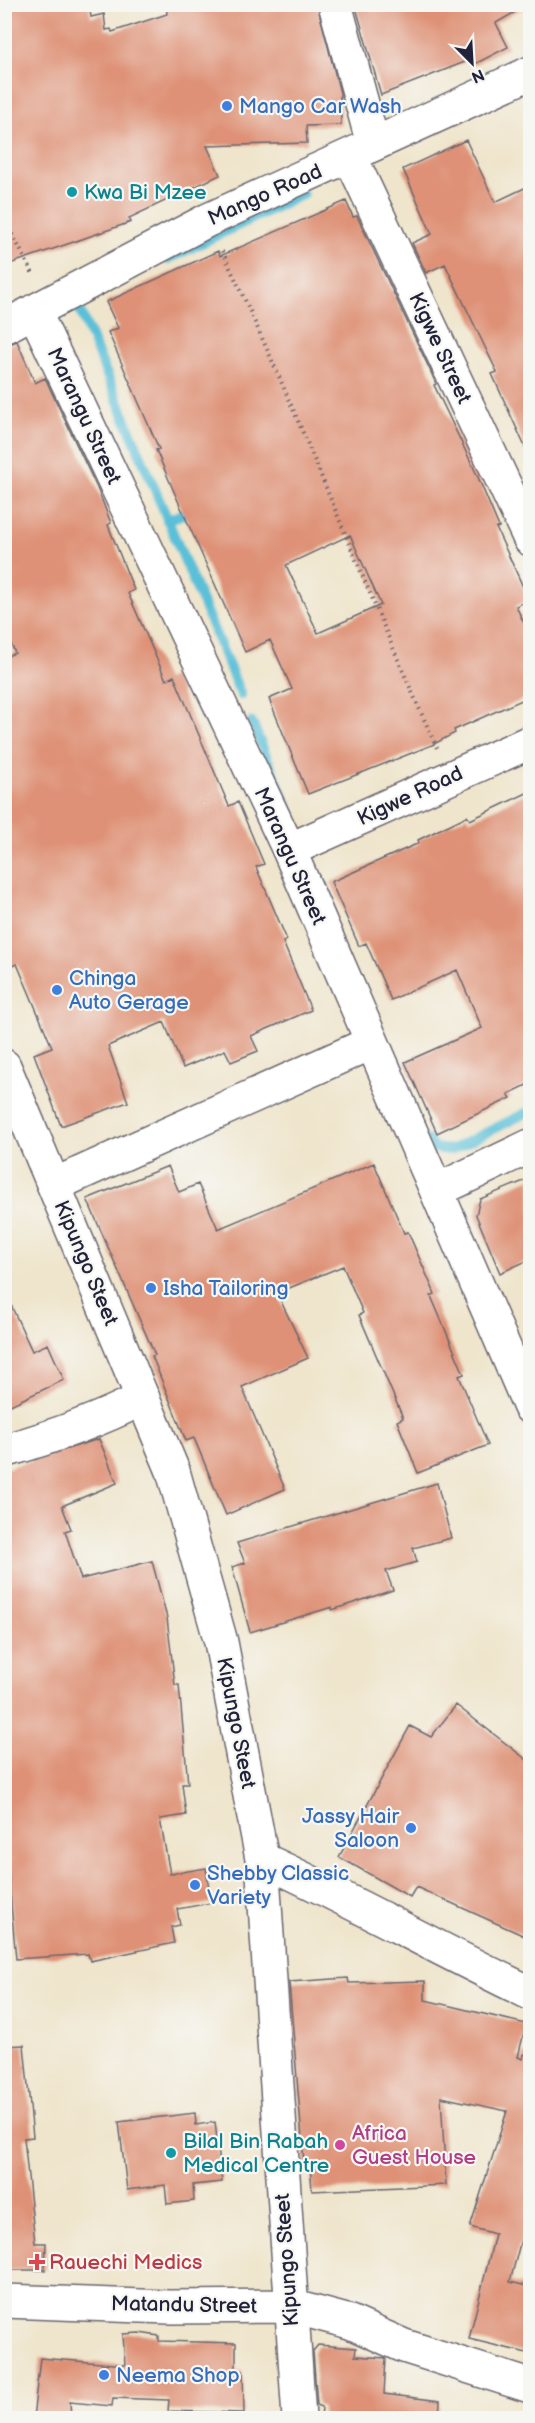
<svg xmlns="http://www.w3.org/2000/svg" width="535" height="2423" viewBox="0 0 535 2423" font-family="'Balsamiq Sans',sans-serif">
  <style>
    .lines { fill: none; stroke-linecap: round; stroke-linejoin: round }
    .stream { stroke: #5ac0d8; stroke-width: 10 }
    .building { fill: #de9176; fill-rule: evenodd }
    .minor-casing { stroke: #6a666e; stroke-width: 36 }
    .path { stroke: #6a666e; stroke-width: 4; stroke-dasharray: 1.5 4.5; stroke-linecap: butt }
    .minor { stroke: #fff; stroke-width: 33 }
    .shop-dot { fill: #3f7fe0; stroke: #f6f6f2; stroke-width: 2 }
    .culture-dot { fill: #0f9aa8; stroke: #f6f6f2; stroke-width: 2 }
    .hotel-dot { fill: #d1479c; stroke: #f6f6f2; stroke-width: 2 }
    .health-dot { fill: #e0444e; stroke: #f6f6f2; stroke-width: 2 }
    .labels { text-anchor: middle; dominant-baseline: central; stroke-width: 4.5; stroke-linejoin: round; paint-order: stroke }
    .shop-label { font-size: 21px; fill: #366cbe; stroke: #f6f6f2; text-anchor: start }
    .culture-label { font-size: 21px; fill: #0d838f; stroke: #f6f6f2; text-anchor: start }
    .street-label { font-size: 21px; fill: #22223b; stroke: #f6f6f2 }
    .hotel-label { font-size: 21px; fill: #b23c85; stroke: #f6f6f2; text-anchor: start }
    .health-label { font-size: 21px; fill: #be3a42; stroke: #f6f6f2; text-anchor: start }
  </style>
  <rect width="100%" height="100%" fill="#f6f6f2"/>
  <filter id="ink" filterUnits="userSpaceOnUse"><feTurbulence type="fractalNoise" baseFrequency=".0167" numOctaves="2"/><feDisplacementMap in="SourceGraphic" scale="12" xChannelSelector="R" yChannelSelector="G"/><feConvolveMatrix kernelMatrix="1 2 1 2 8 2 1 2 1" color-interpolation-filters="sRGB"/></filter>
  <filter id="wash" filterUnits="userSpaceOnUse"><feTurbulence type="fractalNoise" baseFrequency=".008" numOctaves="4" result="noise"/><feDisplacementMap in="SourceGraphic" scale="24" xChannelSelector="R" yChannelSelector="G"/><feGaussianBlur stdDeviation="1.35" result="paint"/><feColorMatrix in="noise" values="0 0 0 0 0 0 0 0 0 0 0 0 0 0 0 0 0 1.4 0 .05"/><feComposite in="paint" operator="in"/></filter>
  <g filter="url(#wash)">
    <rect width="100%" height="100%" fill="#efe5cc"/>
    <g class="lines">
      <path class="stream" d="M168,259L303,194
        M83,298L76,301L241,695
        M167,520L196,509
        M252,722L292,818
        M427,1140L434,1148L451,1150L530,1111"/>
    </g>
    <g id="blocks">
      <path class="building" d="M4,4H89L91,17L104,14L106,30L111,29L112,32L167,14L166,4H317L340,93L341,125L306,126L307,143L207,146L220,175L129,218L131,222L4,266Z
        M355,4H529L496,23L508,47L473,65L470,60L381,95Z
        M466,140L495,202L531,185V460L492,374L497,372L445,264L426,273L412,243L432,234L403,169Z
        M346,201L353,217L357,216L430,370L436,384L434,385L478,477L499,527L496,528L529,600L516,606L531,638V696L454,730L455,733L432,745L308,794L269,699L292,689L270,640L245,652L182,510L156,450L159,449L108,332L118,328L106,302L218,251L220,256ZM350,535L381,605L318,633L286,565Z
        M17,341L35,383L45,378L97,488L111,523L108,525L134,590L128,593L166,680L174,676L229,806L238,802L264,864L256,867L287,940L283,942L311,1010L251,1036L258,1051L231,1062L225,1050L183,1068L164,1022L108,1046L128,1102L61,1126L34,1054L52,1047L17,964L4,969V657L15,653L4,628V346Z
        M531,791V1083L508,1094L511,1098L437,1133L405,1062L482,1028L457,970L391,1000L366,943L359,946L331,882L419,843L418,840L467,816L470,820Z
        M374,1163L404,1233L408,1232L435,1294L431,1296L464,1374L459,1376L488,1445L418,1473L397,1421L403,1418L359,1315L363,1313L343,1266L277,1293L308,1358L242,1387L285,1489L226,1515L194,1438L186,1441L152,1356L155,1355L87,1199L168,1166L179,1192L198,1184L218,1229Z
        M531,1178V1259L500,1273L476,1215L480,1199Z
        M4,1290L32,1351L48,1344L64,1380L4,1408Z
        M99,1439L117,1483L62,1506L71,1529L65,1531L81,1579L152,1561L167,1618L175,1685H179L188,1784H182L186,1815L160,1819L170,1874L206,1868L211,1903L177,1909L180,1925L171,1927L174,1943L90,1961L88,1954L16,1959L8,1871L4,1872V1469Z
        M437,1483L451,1538L413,1548L417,1562L386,1571L393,1590L332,1610V1607L250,1632L232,1567L245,1563L237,1543Z
        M456,1705L531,1763V1939L416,1887L410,1897L339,1857L410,1726L431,1737Z
        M348,1978L349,1983L425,1981V2000L526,2024L518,2057L523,2059L524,2054L531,2055V2234L523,2232L510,2282L531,2287V2354L469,2339L495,2234L470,2227L507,2111L441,2097L446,2185L312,2191L310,2162L304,2163L289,1982Z
        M24,2045L33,2137L24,2138L35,2243H46L45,2270H4V2046Z
        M195,2113L196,2125L215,2122L222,2182L193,2185L194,2201L167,2204L165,2185L127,2190L119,2122Z
        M139,2333L159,2336V2341L236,2343V2371H243L244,2413L168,2411L169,2400L113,2398L112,2406L70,2402L71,2418H33L40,2358L125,2365L123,2334Z
        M318,2345L356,2348L355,2356L386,2358L384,2394L440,2401L439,2418H321L322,2407L317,2405L313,2351Z"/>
    </g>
  </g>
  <g filter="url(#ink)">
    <use href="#blocks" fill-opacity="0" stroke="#6a666e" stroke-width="1.5"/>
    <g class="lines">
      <g class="minor-casing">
        <path id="minor" d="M335,4L373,144
          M350,156L530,539
          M34,311L289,850L530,1407
          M4,327L208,220L530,73
          M289,850L530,742
          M4,1066L173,1471L221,1642L262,1859L299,2418
          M54,1185L371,1043
          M438,1190L530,1146
          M4,1451C53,1437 98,1421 143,1398
          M262,1859C353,1901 440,1950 530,1993
          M4,2301L169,2307L290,2306L350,2322L404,2346L530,2386"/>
      </g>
      <path class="path" d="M4,218L33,274
        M222,251C300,414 362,583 437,748"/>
      <use href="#minor" class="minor"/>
    </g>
  </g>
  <g class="shop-dot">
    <circle cx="227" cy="106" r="6"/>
    <circle cx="57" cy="990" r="6"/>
    <circle cx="151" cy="1288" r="6"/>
    <circle cx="411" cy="1828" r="6"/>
    <circle cx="195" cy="1885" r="6"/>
    <circle cx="104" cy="2375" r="6"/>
  </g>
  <g class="culture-dot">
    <circle cx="72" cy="192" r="6"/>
    <circle cx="171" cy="2153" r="6"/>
  </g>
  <circle class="hotel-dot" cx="340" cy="2145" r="6"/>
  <path class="health-dot" d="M34 2253h6v6h6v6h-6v6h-6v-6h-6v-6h6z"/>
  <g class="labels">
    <g class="shop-label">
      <text x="239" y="106">Mango Car Wash</text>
      <text x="69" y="978">Chinga<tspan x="69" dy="24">Auto Gerage</tspan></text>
      <text x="163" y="1288">Isha Tailoring</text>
      <text x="399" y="1816" text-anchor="end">Jassy Hair<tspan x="399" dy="24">Saloon</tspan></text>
      <text x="207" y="1873">Shebby Classic<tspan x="207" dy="24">Variety</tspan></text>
      <text x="116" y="2375">Neema Shop</text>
    </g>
    <g class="culture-label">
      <text x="84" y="192">Kwa Bi Mzee</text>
      <text x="183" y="2141">Bilal Bin Rabah<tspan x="183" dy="24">Medical Centre</tspan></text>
    </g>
    <g class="street-label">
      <text transform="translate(265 195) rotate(-24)">Mango Road</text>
      <text transform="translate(440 348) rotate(65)">Kigwe Street</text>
      <text transform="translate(84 416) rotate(65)">Marangu Street</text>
      <text transform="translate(410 796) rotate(-25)">Kigwe Road</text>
      <text transform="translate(290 856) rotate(66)">Marangu Street</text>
      <text transform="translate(86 1263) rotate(67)">Kipungo Steet</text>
      <text transform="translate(236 1723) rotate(79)">Kipungo Steet</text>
      <text transform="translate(287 2260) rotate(-94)">Kipungo Steet</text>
      <text transform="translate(184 2305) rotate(1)">Matandu Street</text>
    </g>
    <g class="hotel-label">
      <text x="352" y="2133">Africa<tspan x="352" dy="24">Guest House</tspan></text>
    </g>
    <g class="health-label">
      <text x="49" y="2262">Rauechi Medics</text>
    </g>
  </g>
  <rect width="535" height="2423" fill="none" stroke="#f6f6f2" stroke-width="24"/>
  <g transform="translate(472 63) rotate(156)" stroke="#f6f6f2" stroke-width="4.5" paint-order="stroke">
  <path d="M0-4.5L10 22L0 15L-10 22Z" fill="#22223b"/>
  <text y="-9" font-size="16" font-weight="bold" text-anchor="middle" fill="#22223b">N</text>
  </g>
</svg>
